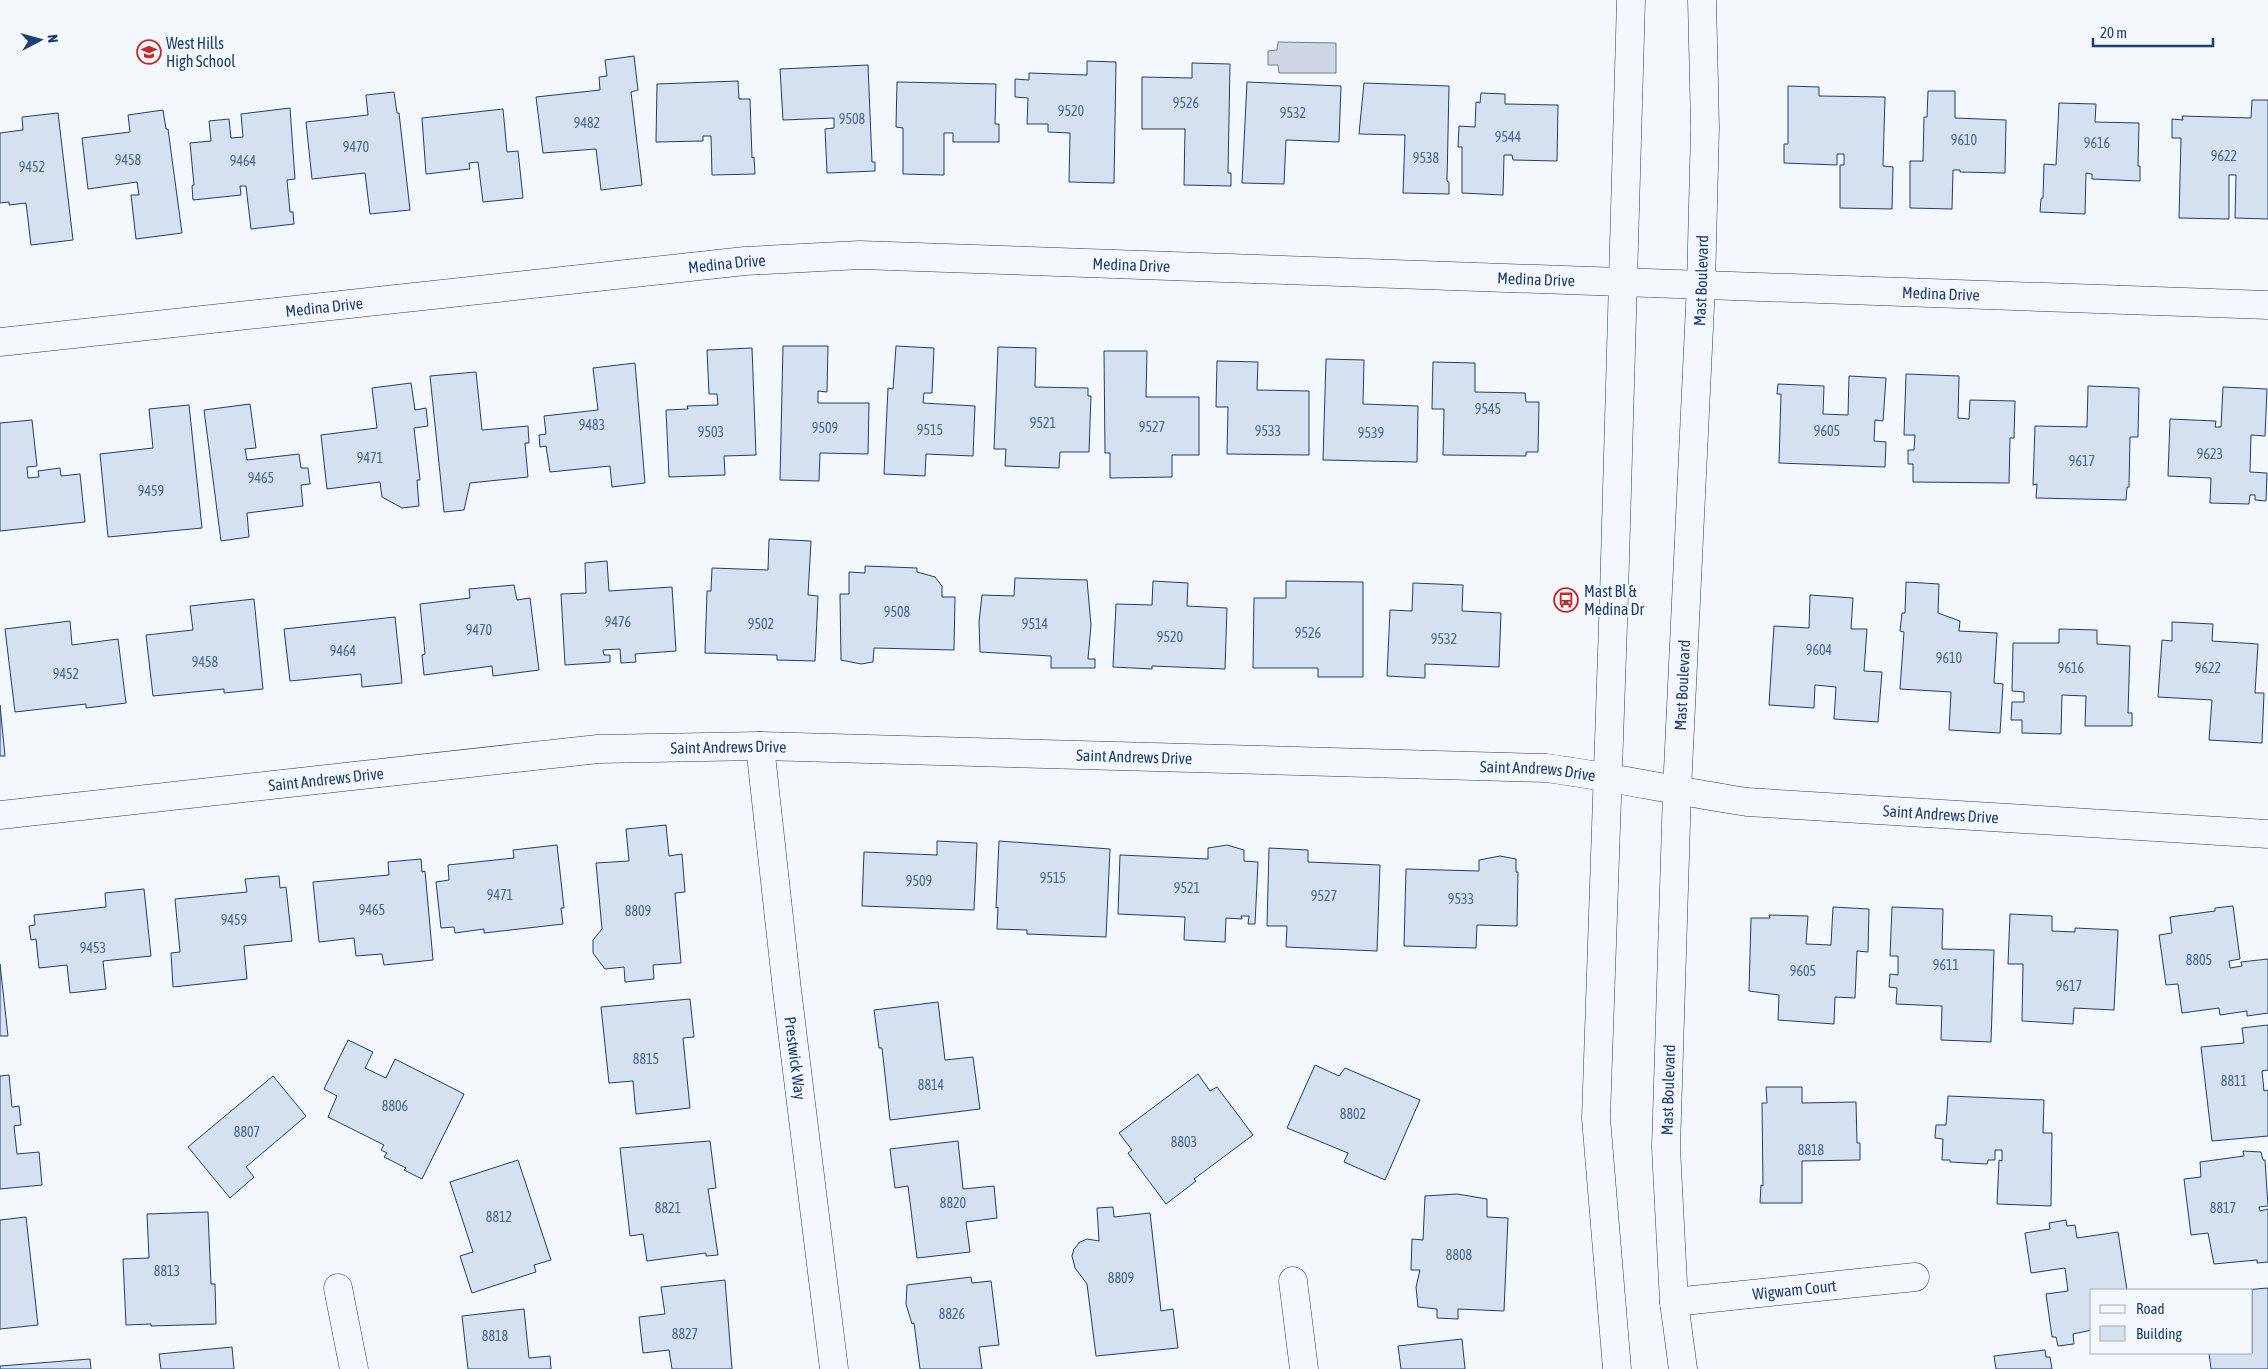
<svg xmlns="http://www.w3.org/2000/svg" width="2268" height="1369" viewBox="0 0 2268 1369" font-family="'Asap Condensed',sans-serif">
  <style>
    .water { fill: #cfd7e4; stroke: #687fa3 }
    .building { fill: #d5e0f0; stroke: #1d3f73 }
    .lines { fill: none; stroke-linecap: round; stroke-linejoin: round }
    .minor-casing { stroke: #1d3f73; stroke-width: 29 }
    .major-casing { stroke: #1d3f73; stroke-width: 29 }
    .minor { stroke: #f4f7fb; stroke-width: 28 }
    .major { stroke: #f4f7fb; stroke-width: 28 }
    .labels { text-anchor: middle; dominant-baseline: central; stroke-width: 4; stroke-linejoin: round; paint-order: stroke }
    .number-label { font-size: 14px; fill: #4b6792 }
    .poi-label { font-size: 16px; fill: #1d3f73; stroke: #f4f7fb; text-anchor: start }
    .street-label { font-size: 16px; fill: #1d3f73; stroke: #f4f7fb }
  </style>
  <rect width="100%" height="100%" fill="#f4f7fb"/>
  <path class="water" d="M1278,42L1336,43V73H1279L1278,65H1268V51L1277,50Z"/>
  <path class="building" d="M634,56L638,90L631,92L642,185L601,190L596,149L543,153L536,97L600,90L599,77L607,76L605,60Z
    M1087,61L1116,62L1114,183L1069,182L1070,133L1048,132V124H1027L1028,98L1015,97V79L1029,80V73L1087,75Z
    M1192,63L1230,64L1228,173H1231V186L1184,185L1185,129H1142V77L1192,78Z
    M868,65L872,162H875V171L827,173L825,129L834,128V118L783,120L780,69Z
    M738,81L739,99H750L752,158L754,157L755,174L712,175L711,136H703V141L656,142L657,84Z
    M897,82L996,84L995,124H999V142H953V133H944V175L903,174V128L896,127Z
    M1247,82L1341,86L1339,142L1286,140L1284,184L1242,183Z
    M1364,83L1449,86L1447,181L1449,182V194L1403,193L1405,135L1359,134Z
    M1788,86L1819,87V96L1885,97L1883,166L1893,167L1892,209L1840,208V165H1844V154H1837V165L1784,163V144H1788Z
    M1928,91H1955V118L2006,120L2005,173L1960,172V170H1953L1952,209L1910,208V161H1923L1924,117H1927Z
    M394,92L397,113H399L410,210L370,214L365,173L312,179L306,122L368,115L366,95Z
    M1481,93L1505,94V104L1558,105L1557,161L1513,160L1512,155H1504L1503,195L1462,193V147H1458L1459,126L1475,127L1476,102L1480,103Z
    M2252,100H2268V219L2235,218L2236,175H2229V219L2179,218L2181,138H2172V119L2183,120L2182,116L2251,118Z
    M2059,103L2096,104L2095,122L2139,123L2138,166H2140V181L2092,179V174L2086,173L2085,214L2040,212L2041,199L2043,198L2044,164L2056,165Z
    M290,108L295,179L287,180L290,212H293L294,224L251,229L246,186H240L241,195L193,200L192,186L194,185L190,143L211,141L209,121L229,119L231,138L243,137L241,114Z
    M503,109L507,152L518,151L523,198L483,202L478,162L469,163L470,169L426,174L422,118Z
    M163,110L166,129H168L182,233L136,239L131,195H139L137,182L88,189L82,138L130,132L128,115Z
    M58,113L73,240L31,245L26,203L9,205V202L0,203V133L23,130L22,117Z
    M783,346H828L827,392L818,391V403H869L868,454L820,453L819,481L780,480Z
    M896,346L934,348L932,393H924L923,403L975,406L973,456L926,454L925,476L884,474L888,388L893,389Z
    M998,347L1036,348L1035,387L1088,388V396H1091L1089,452H1060L1059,468L1005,466L1006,449H994Z
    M752,348L756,455L724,456L725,475L669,477L666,410L688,409L687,406L718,405L717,394H709L707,350Z
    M1104,351H1147L1146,397H1199V455H1172V477L1110,478V453H1105Z
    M1326,359L1364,360L1363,404L1418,406L1417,462L1323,460Z
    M1217,361L1258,362L1257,390L1309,391V455L1227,454L1228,407H1216Z
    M1433,362L1475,363V392L1525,393L1526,402H1539L1538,452H1526V456L1443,455L1444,409H1432Z
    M635,363L645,483L612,487L610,466L550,472L546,446L540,447L539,435L546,434L544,416L598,410L593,368Z
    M476,372L482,430L528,426L529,443H525L528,477L470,483L464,510L444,512L430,376Z
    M1906,374L1959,376L1958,418L1969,419L1970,400L2015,401L2014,438H2010L2009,483L1913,482V464H1908V450H1914L1915,435H1904Z
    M1849,376L1886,378L1883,421L1875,420L1874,441L1886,442L1885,467L1779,463L1781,394H1777L1778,384L1824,386L1823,414L1848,415Z
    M411,383L415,410L426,408L428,426L414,428L420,480H417L419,506L402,508L382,497L380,482L327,489L321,435L377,428L372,388Z
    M2088,386L2139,388L2138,437H2130L2129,487H2127L2126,500L2036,498L2037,484L2033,485L2035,426L2087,427Z
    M2223,387L2267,389L2265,436L2251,435L2250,472L2267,473L2266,501L2255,500V495H2250L2249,504L2210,503L2211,478L2168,476L2170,419L2216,421L2215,427H2221Z
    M250,404L256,448L245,449L247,460L299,454L301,468H308L310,484L301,485L303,506L247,513L249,537L221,541L204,410Z
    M189,405L202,528L108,537L100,454L153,448L149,409Z
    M32,420L37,466L27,467L28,478L39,477L38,471L60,468L61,476L80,474L85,522L0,531V423Z
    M769,539L811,541L808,595L818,596L815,661L777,660V655L705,653L707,591H711L712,568L768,570Z
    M607,561L609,591L672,587L676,651L635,654L636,662L621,663L620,649L603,650L604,655H610V662L565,665L561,594L586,593L585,563Z
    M865,566L917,568V572L935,577L942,586V597H955L954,650L874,648L873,662L861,664L841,660L840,594H849V572L865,573Z
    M1015,578L1087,580L1091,625L1088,659H1095V668H1051V656L980,652L979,622L982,595L1014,596Z
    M1153,581L1188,583L1187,606L1227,608L1225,669L1152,666V669L1113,667L1116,604L1152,605Z
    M1286,581L1363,582V677H1318V668H1253L1254,598H1286Z
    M1906,582L1939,584L1938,613L1960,621L1959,631L1997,633L1994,683L2003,684L2000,733L1949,730L1951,692L1900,689L1904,632L1900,631L1902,613H1905Z
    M1413,583L1463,585L1462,611L1501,613L1499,667L1425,664V678L1387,676L1390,610L1412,611Z
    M514,585L517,600L530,598L539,670L493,676L492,666L424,675L422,655L425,654L420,604L470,598L469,589Z
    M1810,595L1853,598L1851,629H1867L1864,671L1882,672L1878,722L1834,719L1836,687L1815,685L1814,708L1769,705L1774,626L1809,628Z
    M254,599L263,689L224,693V689L153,696L146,635L193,630L190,606Z
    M395,617L402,683L362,687L361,674L290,681L284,629Z
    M70,621L72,645L118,639L126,703L86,708V704L15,712L5,629Z
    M2172,622L2213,624L2212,641L2258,644L2255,693H2264L2262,743L2209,740L2212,700L2158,697L2162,640L2172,641Z
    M2059,629L2097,630V644L2130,646L2128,713H2132V726H2085L2086,696L2062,695L2061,734L2022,733V720H2011L2012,702H2024V692L2012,691L2013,643H2059Z
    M0,705L5,756H0Z
    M666,825L669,856L682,854L685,892L675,893L681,963L653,965L654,979L625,982L624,967L605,969L593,953V940L602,929L596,863L629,861L626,829Z
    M937,841L977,843L974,910L862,906L864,852L937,855Z
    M999,841L1110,849L1106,937L1027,934V930L997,929L998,907L996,908Z
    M557,845L564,908H561L563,924L484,933V929L455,933L454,927L441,928L436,882L449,880L448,865L514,858L513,850Z
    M1227,845L1244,850V861L1258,862L1255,924H1248L1249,916H1241L1242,919L1226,918L1225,942L1184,940L1185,917L1118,914L1120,855L1208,859V848Z
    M1269,848L1308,850V862L1380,865L1377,951L1286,947L1287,926H1267Z
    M1500,856L1516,859V872H1518L1517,926L1477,925L1476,948L1404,946L1406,869L1479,871V860Z
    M421,859L422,872L425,871L433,960L384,965L382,954L356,956L354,938L319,942L313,882L389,875L388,862Z
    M279,876L280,888L286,887L292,941L244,946L247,979L173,987L171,953L180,952L175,899L247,892L245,879Z
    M144,889L151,956L103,961L106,989L70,993L67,965L39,968L36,939L31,940L29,926L35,925L34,915L106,907L105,893Z
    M2233,906L2240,959L2229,961L2230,968L2242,966L2241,962L2268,959V1013L2247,1016V1011L2220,1015L2219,1008L2182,1013L2178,984L2166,985L2159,935L2172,933L2170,917L2215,911V908Z
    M1833,907L1869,909L1868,952L1857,951L1855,998L1835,997L1834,1024L1778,1020L1779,995L1749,991L1751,918H1770L1769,915L1808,916L1806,944L1831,945Z
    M1892,907L1943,909L1942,949L1994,950L1991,1042L1941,1040L1942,1006L1896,1004L1897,988L1889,987L1890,974L1898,975V956H1890Z
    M2010,914L2052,916V931L2075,932V928L2118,930L2114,1010L2074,1008L2073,1024L2022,1021L2023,964H2008Z
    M0,964L8,1036H0Z
    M690,999L694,1037L683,1038L690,1108L636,1114L633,1081L609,1083L601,1007Z
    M938,1002L945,1060L973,1057L980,1109L890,1120L882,1048H879L874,1010Z
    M2268,1025V1070L2262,1071L2264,1091L2268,1090V1136L2212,1141L2201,1047L2244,1043L2242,1028Z
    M348,1040L373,1052L365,1068L386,1078L395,1059L464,1094L422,1179L404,1170L406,1168L384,1157L387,1153L381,1150L384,1145L328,1117L337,1096L324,1089Z
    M1315,1065L1339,1076L1345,1068L1420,1100L1385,1180L1344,1162L1348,1153L1287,1128Z
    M1198,1074L1210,1091L1217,1087L1253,1135L1194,1179L1196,1181L1166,1204L1128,1153L1132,1150L1119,1133Z
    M9,1075L12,1107L19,1106L21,1125L14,1126L17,1154L39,1152L42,1185L0,1189V1076Z
    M273,1076L306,1116L246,1167L254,1177L230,1198L188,1147Z
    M1766,1087H1802V1103L1856,1102L1857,1143H1860V1160L1802,1161V1203H1760L1761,1185L1763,1186L1762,1103H1767Z
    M1948,1096L2044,1100L2043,1133H2052L2051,1206L1997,1204L1999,1160L2002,1161V1150H1995V1160H1988L1987,1164L1950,1162V1160H1942L1943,1139L1935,1138L1936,1125H1946Z
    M710,1141L716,1188L708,1189L718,1255L706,1256V1253L647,1261L643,1234L630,1236L620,1148Z
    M958,1141L963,1189L994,1186L997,1218L966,1222L970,1252L917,1258L908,1186L895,1188L890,1149Z
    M2243,1151L2261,1152L2263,1160H2265L2268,1206L2259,1207L2260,1211L2268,1209V1262L2257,1263V1260L2214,1264L2208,1233L2191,1235L2184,1179L2201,1177L2200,1162L2244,1156Z
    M518,1160L551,1260L534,1265L536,1272L472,1293L460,1256L473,1252L450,1182Z
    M1457,1194L1487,1199V1217L1508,1218L1504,1311L1458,1309V1319L1437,1318V1309L1418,1307L1416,1287L1420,1270H1411L1412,1239L1423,1240L1425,1196Z
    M1113,1207L1114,1217L1150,1213L1161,1311L1173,1309L1178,1348L1096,1356L1087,1284L1075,1268L1072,1256L1074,1249L1080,1242L1087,1239L1099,1241L1097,1208Z
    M208,1212L211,1284H215L216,1324L151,1326V1324L126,1325L123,1259L149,1258L147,1214Z
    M26,1217L38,1325L0,1329V1220Z
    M2066,1220L2067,1226L2075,1225L2077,1238L2118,1232L2127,1290H2092V1330L2073,1334L2074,1344L2058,1346L2056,1337H2052L2046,1294L2068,1291L2065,1268L2031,1273L2025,1233L2050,1229L2049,1223Z
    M971,1277L972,1283L991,1281L999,1345L979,1347L982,1369H920L914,1323L912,1324L906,1304L907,1285Z
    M725,1280L732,1369H672L669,1350L643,1353L639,1317L665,1314L661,1287Z
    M2268,1288V1369H2211L2209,1353H2252V1290H2245Z
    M524,1309L529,1358L550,1356L551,1369H468L462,1316Z
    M1462,1339L1465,1369H1401L1398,1346Z
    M232,1347L234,1369H161L159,1354Z
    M2045,1350L2046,1357H2050L2052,1369H1996L1994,1356Z
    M90,1359L91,1369H0V1366Z"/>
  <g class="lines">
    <g class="minor-casing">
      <g id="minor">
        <path id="s1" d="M0,342L745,261L860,255L2268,305"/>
        <path id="s2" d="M760,746L787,990L834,1369"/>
        <path id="s3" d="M0,815L598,749L760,746L1546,768C1613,777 1680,792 1747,802L2268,834"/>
        <path d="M1293,1281L1304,1369"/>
        <path d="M338,1288L354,1369"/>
        <path id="s4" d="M1674,1302L1915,1277"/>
      </g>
    </g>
    <g class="major-casing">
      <g id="major">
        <path d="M1617,1369L1596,1118L1614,595L1631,0"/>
        <path id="s5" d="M1683,1369L1674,1302L1666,1148L1677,791L1701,285L1705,127L1702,0"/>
      </g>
    </g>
    <use href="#minor" class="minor"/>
    <use href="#major" class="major"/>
  </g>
  <defs>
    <g id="school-ring" transform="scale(1.25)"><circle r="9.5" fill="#f4f7fb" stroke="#c62828" stroke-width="1.5"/><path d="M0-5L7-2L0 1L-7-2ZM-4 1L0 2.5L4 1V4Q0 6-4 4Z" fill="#c62828"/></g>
    <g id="bus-ring" transform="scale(1.25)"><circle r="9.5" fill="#f4f7fb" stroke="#c62828" stroke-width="1.5"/><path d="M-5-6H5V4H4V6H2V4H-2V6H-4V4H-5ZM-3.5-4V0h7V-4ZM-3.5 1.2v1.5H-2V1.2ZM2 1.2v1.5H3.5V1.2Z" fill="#c62828"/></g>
  </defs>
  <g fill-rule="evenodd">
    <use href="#school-ring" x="149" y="52"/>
    <use href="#bus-ring" x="1566" y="600"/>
  </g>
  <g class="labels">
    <g class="number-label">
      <text x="1186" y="103">9526</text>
      <text x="1071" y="111">9520</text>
      <text x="1293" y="113">9532</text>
      <text x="852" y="119">9508</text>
      <text x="587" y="123">9482</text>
      <text x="1508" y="137">9544</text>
      <text x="1964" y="140">9610</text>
      <text x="2097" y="143">9616</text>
      <text x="356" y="147">9470</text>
      <text x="2224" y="156">9622</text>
      <text x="1426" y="158">9538</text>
      <text x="128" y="160">9458</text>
      <text x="243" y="161">9464</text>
      <text x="32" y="167">9452</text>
      <text x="1488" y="409">9545</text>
      <text x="1043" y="423">9521</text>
      <text x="592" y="425">9483</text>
      <text x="1152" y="427">9527</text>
      <text x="825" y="428">9509</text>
      <text x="930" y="430">9515</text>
      <text x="1268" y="431">9533</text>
      <text x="1827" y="431">9605</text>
      <text x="711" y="432">9503</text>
      <text x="1371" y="433">9539</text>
      <text x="2210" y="454">9623</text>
      <text x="370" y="458">9471</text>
      <text x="2082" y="461">9617</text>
      <text x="261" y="478">9465</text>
      <text x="151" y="491">9459</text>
      <text x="897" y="612">9508</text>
      <text x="618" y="622">9476</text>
      <text x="761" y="624">9502</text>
      <text x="1035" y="624">9514</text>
      <text x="479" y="630">9470</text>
      <text x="1308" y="633">9526</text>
      <text x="1170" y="637">9520</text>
      <text x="1444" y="639">9532</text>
      <text x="1819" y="650">9604</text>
      <text x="343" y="651">9464</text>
      <text x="1949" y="658">9610</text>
      <text x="205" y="662">9458</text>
      <text x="2071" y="668">9616</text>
      <text x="2208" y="668">9622</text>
      <text x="66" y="674">9452</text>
      <text x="1053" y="878">9515</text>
      <text x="919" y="881">9509</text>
      <text x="1187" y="888">9521</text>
      <text x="500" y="895">9471</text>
      <text x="1324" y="896">9527</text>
      <text x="1461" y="899">9533</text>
      <text x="372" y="910">9465</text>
      <text x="638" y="911">8809</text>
      <text x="234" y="920">9459</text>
      <text x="93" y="948">9453</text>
      <text x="2199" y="960">8805</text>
      <text x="1946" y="965">9611</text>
      <text x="1803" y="971">9605</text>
      <text x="2069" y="986">9617</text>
      <text x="646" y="1059">8815</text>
      <text x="2234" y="1081">8811</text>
      <text x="931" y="1085">8814</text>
      <text x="395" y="1106">8806</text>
      <text x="1353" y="1114">8802</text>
      <text x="247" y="1132">8807</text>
      <text x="1184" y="1142">8803</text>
      <text x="1811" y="1150">8818</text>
      <text x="953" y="1203">8820</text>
      <text x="668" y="1208">8821</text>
      <text x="2223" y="1208">8817</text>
      <text x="499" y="1217">8812</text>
      <text x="1459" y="1255">8808</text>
      <text x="167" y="1271">8813</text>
      <text x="1121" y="1278">8809</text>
      <text x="952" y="1314">8826</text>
      <text x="685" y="1334">8827</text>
      <text x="495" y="1336">8818</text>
    </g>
    <g class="poi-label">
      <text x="166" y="43">West Hills<tspan x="166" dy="18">High School</tspan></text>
      <text x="1584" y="591">Mast Bl &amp;<tspan x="1584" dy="18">Medina Dr</tspan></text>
    </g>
    <g class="street-label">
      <text stroke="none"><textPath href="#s1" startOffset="731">Medina Drive</textPath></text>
      <text stroke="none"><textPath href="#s1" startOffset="1136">Medina Drive</textPath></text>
      <text stroke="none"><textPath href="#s1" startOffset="1541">Medina Drive</textPath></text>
      <text stroke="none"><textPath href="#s5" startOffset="1090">Mast Boulevard</textPath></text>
      <text stroke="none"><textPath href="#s1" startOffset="1946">Medina Drive</textPath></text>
      <text stroke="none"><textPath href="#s1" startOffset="326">Medina Drive</textPath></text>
      <text stroke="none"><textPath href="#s5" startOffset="685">Mast Boulevard</textPath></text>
      <text stroke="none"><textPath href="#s3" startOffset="732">Saint Andrews Drive</textPath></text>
      <text stroke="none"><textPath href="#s3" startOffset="1138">Saint Andrews Drive</textPath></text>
      <text stroke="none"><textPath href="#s3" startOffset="1542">Saint Andrews Drive</textPath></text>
      <text stroke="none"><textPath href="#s3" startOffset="328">Saint Andrews Drive</textPath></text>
      <text stroke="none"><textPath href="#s3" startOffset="1948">Saint Andrews Drive</textPath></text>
      <text stroke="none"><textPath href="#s2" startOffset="314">Prestwick Way</textPath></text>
      <text stroke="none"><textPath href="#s5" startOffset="280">Mast Boulevard</textPath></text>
      <text stroke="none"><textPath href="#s4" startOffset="121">Wigwam Court</textPath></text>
    </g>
  </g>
  <rect x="2090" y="1289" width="162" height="65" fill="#f4f7fb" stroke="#9eadc5"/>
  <rect x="2100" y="1305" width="25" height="8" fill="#f4f7fb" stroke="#9eadc5"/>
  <text x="2136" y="1314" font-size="15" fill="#1d3f73">Road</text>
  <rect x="2100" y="1326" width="25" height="15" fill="#d5e0f0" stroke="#9eadc5"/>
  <text x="2136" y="1339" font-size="15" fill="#1d3f73">Building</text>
  <g transform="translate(40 40) rotate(84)" stroke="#f4f7fb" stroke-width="4" paint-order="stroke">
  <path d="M0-4L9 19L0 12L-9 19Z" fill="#1d3f73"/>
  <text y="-8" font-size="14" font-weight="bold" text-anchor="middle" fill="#1d3f73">N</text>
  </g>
  <path d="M2093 38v8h120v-8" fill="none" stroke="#1d3f73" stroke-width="2.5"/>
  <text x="2100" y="38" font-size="15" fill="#1d3f73" stroke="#f4f7fb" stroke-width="4" paint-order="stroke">20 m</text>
</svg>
